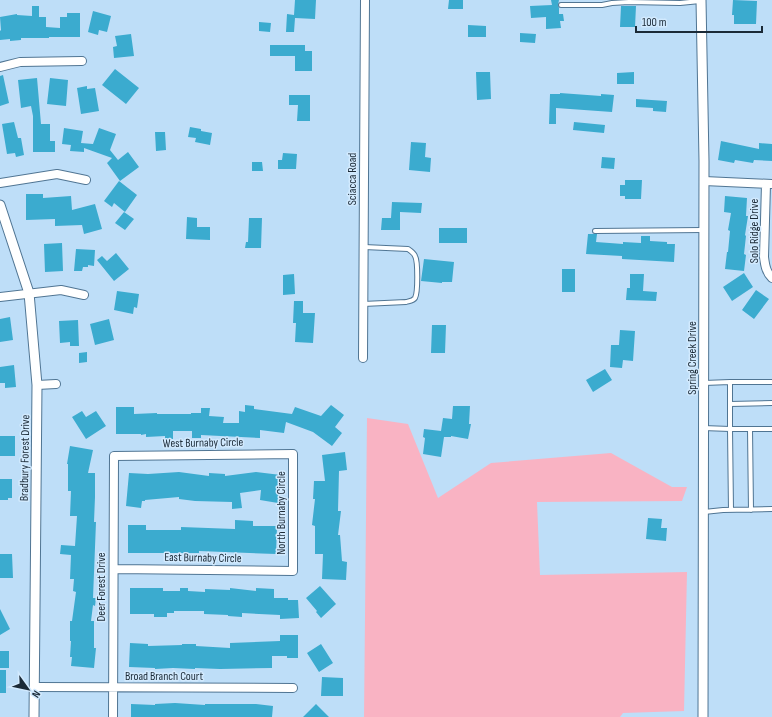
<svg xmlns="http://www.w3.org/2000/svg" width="772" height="717" viewBox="0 0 772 717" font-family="'Sofia Sans Condensed',sans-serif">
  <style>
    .green { fill: #f9b3c3 }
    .building { fill: #3babcf }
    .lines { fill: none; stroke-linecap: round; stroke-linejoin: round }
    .service-casing { stroke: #507593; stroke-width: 6 }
    .minor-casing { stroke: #507593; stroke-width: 10 }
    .tertiary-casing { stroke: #507593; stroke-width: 11 }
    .service { stroke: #fff; stroke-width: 4 }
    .minor { stroke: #fff; stroke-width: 8 }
    .tertiary { stroke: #fff; stroke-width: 9 }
    .labels { text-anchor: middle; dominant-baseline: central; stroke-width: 3; stroke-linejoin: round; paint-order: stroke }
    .street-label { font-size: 12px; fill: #1b2a37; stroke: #d2eafe }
  </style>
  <rect width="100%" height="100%" fill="#bedef8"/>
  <path class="green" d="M367,418L408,424L438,498L491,463L611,453L672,487H687L682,501L537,502L540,575L687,572L684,711L623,713L620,717H364Z"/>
  <path class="building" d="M295,0H316L315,19L295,18L294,32H286L287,14L294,15Z
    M449,0H463V9H448Z
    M551,0H559L558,5L559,8V14H563L564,21H560L561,28L546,29V17L531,18L530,6L552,5Z
    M733,0L757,1L756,24H734V15H732Z
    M32,6H39V17H46V27L60,28V17H67V13H80V37H49V38H21V40L10,41V39L0,40V31L1,30L0,17L17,14V15L32,16Z
    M621,6H636L635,27H620Z
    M93,11L111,16L107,32L99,30L98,35L88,32Z
    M259,22L271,23L270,32L259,31Z
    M468,25L486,26V37H468Z
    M520,33L536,34L535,43L520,42Z
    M131,34L134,56L114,58L113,47L117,46L115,36Z
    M270,45H305V51H312V71H295V56H270Z
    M115,69L139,88L126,104L102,85Z
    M476,72H490L491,99L477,100Z
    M634,72V84H617V73Z
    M3,75L9,103L0,106V76Z
    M37,78L41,124H50V141H55V152H33V116L31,106L21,108L18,80Z
    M50,78L68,80L66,106L47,104Z
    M87,86V89L95,88L99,111L81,114L77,88Z
    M560,93L601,96V94L614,95L612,112L556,108V124H549L550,94H560Z
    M289,95H310V121H297L298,105H289Z
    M636,99L667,101L666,112L653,111V108L636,107Z
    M14,122L18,138H21L24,155L16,157L15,153L7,154L2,124Z
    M574,122L605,125L604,133L573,130Z
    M190,127L201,129V131L212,133L210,145L195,142L196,138L188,137Z
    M64,128L83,131L81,143L93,144L99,128L116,134L110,150L118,160L128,152L139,167L120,181L107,163L112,158L84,148V152L70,151L71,145L62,144Z
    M155,132H165L166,150L156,151Z
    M721,141L759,149V143L772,144V161L754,160L753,163L735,160L734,163L718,160Z
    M411,142L426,143L425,157L431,158L430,172L409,170Z
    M283,153L297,154L296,169H278V160H282Z
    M602,157L615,158L614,169L601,168Z
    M252,162H262L263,171H252Z
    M625,180H642L641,199H625V196H620V185H625Z
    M119,181L137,195L125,212L114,203L112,207L104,201Z
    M26,194H43V198L71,196L72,210L95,204L102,229L84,234L82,225L55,226V219L26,220Z
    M725,196L747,198L746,216H748L745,235L746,236L744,254L746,255L744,271L725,269L727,252H728L730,231L728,230L731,213L724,212Z
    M392,202L422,203L421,213L400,212V230H381L382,218H391Z
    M124,212L134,219L125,230L115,223Z
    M187,217L197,218V227H210V240L186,239Z
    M249,218H262L261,248H245L246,242H248Z
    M439,228H467V243H439Z
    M588,234H597L596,242L623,244V242L641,243V236H650V241L667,242V244H675L674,262L622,259V256L586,254Z
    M62,243L63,271L45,272L44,244Z
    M76,249L95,250L94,266L88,265V267H83L82,271H74Z
    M116,253L129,269L114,281L97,260L102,256L107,261Z
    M424,259L454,262L452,282H442V283L421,281Z
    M562,269H575V292H562Z
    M744,273L753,287L732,301L723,287Z
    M294,274L295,294L283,295V275Z
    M630,274H644L643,291L657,292L656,301L626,300L627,288H630Z
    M756,290L769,299L754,319L742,310Z
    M117,291L139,294L137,308L134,307L133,314L114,310Z
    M294,301H303V313H315L313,343L295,342L296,323H293Z
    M10,317L13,340L0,342V319Z
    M109,319L114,340L95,345L90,324Z
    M78,320L79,346H70V342L60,343L59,321Z
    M432,325H446L445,353H431Z
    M620,330L635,331L633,361L623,360L622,368L610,367L611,345H619Z
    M87,352V362L79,363V353Z
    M14,365L16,387L5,388V383H0V367Z
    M605,369L612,380L593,392L586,380Z
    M245,405L254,406V409L292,414L295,407L321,416L331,405L344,415L335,427L342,433L332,446L313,432L286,422L284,433L260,430V438L201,435V438H192V431H173V439H165V436L146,437V434L141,435V434H116V407H134V414L157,413V414H191V413H201V408H210L209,416L224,417L223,423H239V411L245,412Z
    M453,406H470L469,424H471L468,439L451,436V437H444L441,457L423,454L425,438L423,437L424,429L441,431L443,418L452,419Z
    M82,411L86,417L96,411L106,426L86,439L72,417Z
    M0,436H15V456H0Z
    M70,446L93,450L88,473H95V497L94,522H96L93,598H96L95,606L93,605L91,621H94V648H96L94,668L71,666L72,657H70L71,641H70V621H72L76,592L73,591L74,579H70L71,555L60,554L61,545L75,546L77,516H70L71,491H68V464H67Z
    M345,452L347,470L339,471L338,511H341L338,535H340L342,561L347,562L346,580L322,579L323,554H315V526L312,525L315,499H313L314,481H325L322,455Z
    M179,472L209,476V473L225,474V476L256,472L281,475L278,503L260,500L261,490L240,493L242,508L232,509V502L195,501L179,499V497L145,500V501H142L141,508L126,506L129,473L148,474Z
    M0,479H12V498H8V500H0Z
    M648,518L662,519L661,528H667L666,541L646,539Z
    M235,520L253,521V526H277L276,554L199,551V553H128V525H146V530H181V527L235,529Z
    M0,554H12L13,578H0Z
    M320,586L336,604L321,618L316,612L317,611L306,598Z
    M130,588H163V591H180V588H188V591L205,592V589L230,590V588L256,591V588L274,589V598H288V600H298L299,618L280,619V615L242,613V617L228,616V615L204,614V611H174V613H167V617H154V614H130Z
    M0,609L10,629L0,635Z
    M280,635H298V658H287V656H272V668L220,669L195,668V669L173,668L155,669V668L129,667L130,643L148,644V646L182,645V644H196V646L230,648V643L280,641Z
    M321,644L333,663L319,672L307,653Z
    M0,651H9V668H0Z
    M0,670H6V693H0Z
    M322,677L343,678V696H321Z
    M175,703L205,705V704H256L273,706L272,717H131V704L155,705V704Z
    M316,704L329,717H303Z"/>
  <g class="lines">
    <g class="service-casing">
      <path id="service" d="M561,5H602L612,3L629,2L680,3L700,1
        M595,231L703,230
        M363,304L406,302C409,301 413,301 415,298C418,293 418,261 415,256C414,253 411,251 408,249L364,247
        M730,382H772
        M730,404L772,403
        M703,428L730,429V382L704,383
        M750,429L751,510
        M731,510L730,429H772
        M704,512L723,510L772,509"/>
    </g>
    <g class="minor-casing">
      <path id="minor" d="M0,67L20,62L82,61
        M704,181L772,184
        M0,183L57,174L86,180
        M766,184L764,257C765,265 766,272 772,278
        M0,297L61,290L84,295
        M363,358L365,0
        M37,385L56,384
        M35,687L293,688
        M113,717L114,456L293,454V571L114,569"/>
    </g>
    <g class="tertiary-casing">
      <path id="tertiary" d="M701,0L704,161L703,717
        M0,205L29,293L37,385L34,717"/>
    </g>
    <use href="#service" class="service"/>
    <use href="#minor" class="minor"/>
    <use href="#tertiary" class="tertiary"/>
  </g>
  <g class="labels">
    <g class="street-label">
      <text transform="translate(352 179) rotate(-90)">Sciacca Road</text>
      <text transform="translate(754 231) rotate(-90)">Solo Ridge Drive</text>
      <text transform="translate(692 358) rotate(-90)">Spring Creek Drive</text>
      <text transform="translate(203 443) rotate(-1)">West Burnaby Circle</text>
      <text transform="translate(25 458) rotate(-89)">Bradbury Forest Drive</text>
      <text transform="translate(281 513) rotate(-90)">North Burnaby Circle</text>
      <text transform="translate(203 558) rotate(1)">East Burnaby Circle</text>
      <text transform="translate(101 587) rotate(-90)">Deer Forest Drive</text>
      <text x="164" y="676">Broad Branch Court</text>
    </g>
  </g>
  <g transform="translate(28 689) rotate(123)" stroke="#d2eafe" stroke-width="3" paint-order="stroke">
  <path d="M0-3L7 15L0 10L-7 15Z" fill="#1b2a37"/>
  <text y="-6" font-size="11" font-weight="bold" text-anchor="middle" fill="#1b2a37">N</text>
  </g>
  <path d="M636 26v6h126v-6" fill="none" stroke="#1b2a37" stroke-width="2"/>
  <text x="642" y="26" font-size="12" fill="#1b2a37" stroke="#d2eafe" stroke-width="3" paint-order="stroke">100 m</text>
</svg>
